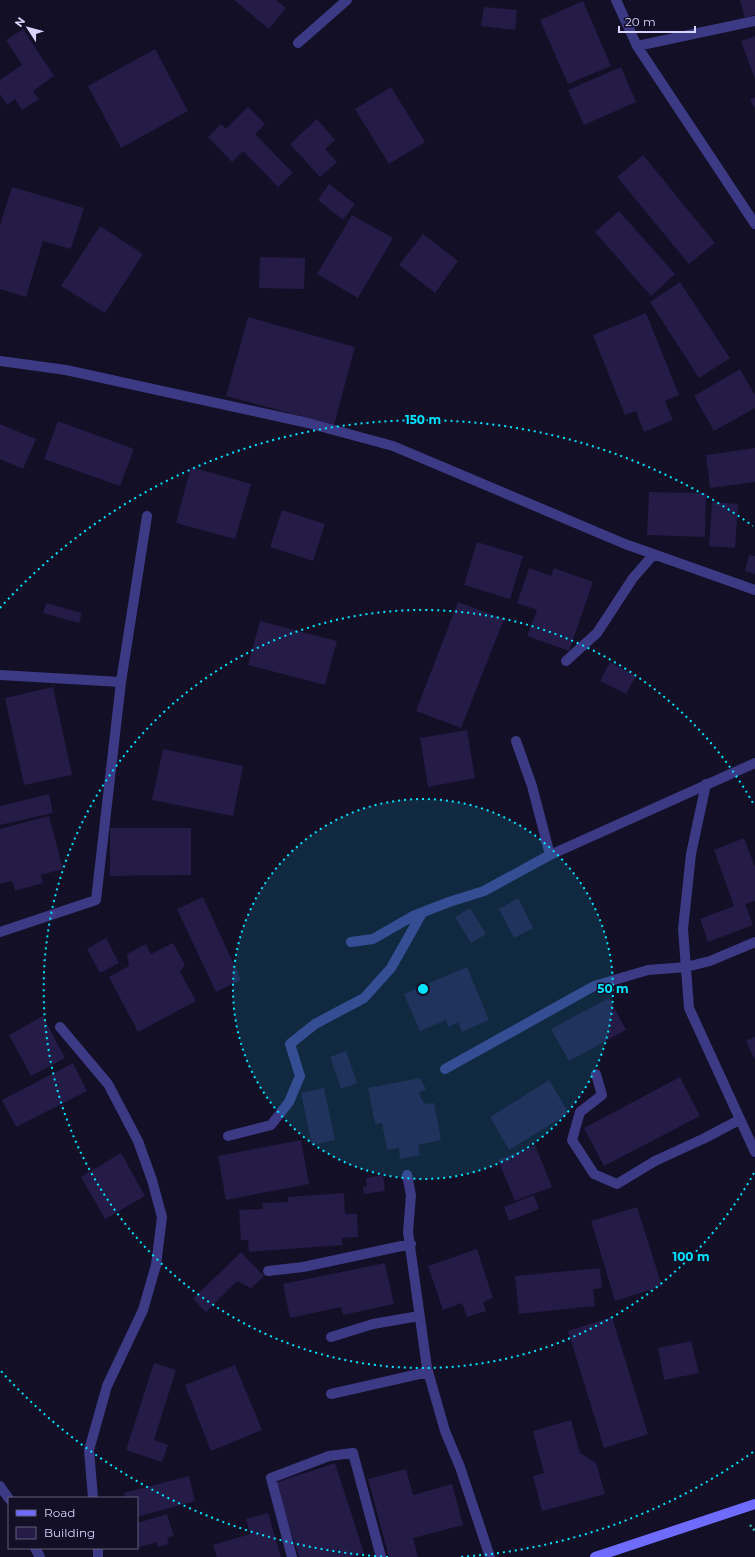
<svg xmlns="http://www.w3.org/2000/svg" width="755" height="1557" viewBox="0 0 755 1557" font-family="Montserrat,sans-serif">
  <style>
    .building { fill: #241b47 }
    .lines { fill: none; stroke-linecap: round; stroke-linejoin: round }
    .path { stroke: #2fb8b0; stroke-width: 2.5; stroke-dasharray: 2 3; stroke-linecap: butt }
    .minor { stroke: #3d3a85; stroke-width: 10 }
    .secondary { stroke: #6f6bff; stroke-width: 10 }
    .ring { fill: none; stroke: #00e5ff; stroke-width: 2; stroke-dasharray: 2 4 }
    .centre { fill: #00e5ff; stroke: #130f26; stroke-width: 2 }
    .ring-label { font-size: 12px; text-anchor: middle; font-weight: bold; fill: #00e5ff; stroke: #130f26; stroke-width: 3; stroke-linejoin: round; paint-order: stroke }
  </style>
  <rect width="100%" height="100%" fill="#130f26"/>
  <path class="building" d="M234,0H276L286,8L269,29Z
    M740,0H755V15L745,18Z
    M583,1L611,66L568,84L540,20Z
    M484,7L517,10L515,30L481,26Z
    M23,29L54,76L33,91L39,99L22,110L15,99L7,105L0,94V80L22,65L6,40Z
    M755,36V79L741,41Z
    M155,49L188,111L121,148L88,86Z
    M621,67L636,102L584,125L568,90Z
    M391,87L425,142L389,164L355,109Z
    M755,97V109L750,100Z
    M248,107L265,124L255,134L293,173L278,187L243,151L232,162L208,137L221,124L226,129Z
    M317,119L335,140L325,149L337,162L320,177L290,144Z
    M643,155L715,243L689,264L617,177Z
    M329,184L355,204L343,220L318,200Z
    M12,187L84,208L71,249L43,241L26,297L0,289V225Z
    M619,211L675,274L651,296L595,232Z
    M352,215L393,238L358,298L317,274Z
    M100,226L143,254L105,313L61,286Z
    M423,234L458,261L435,293L399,265Z
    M260,257L305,258L304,289L259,288Z
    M680,282L730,358L699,378L650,302Z
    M646,313L679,395L665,401L673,420L644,432L636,411L625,415L593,335Z
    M248,317L355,347L334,425L226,396Z
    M740,369L755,395V408L714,431L694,396Z
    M58,421L134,449L120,486L44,459Z
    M0,424L36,439L23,469L0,459Z
    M755,448V482L710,488L706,455Z
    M191,467L251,484L235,539L176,523Z
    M649,492L706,493L705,537L647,535Z
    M712,502L738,504L735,548L709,546Z
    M282,510L325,524L313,561L270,547Z
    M477,542L523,556L510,599L464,585Z
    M749,555L755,556V574L745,571Z
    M529,568L551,576L554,568L593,582L569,651L527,636L537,610L517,603Z
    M458,602L504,619L461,728L416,711Z
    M46,603L82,613L79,623L43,613Z
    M260,621L337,641L325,685L248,665Z
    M610,662L636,676L626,694L600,681Z
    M53,687L72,775L24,785L5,698Z
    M467,730L475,778L428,787L420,738Z
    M163,749L243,766L233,816L152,800Z
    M49,794L53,813L0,825V806Z
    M49,816L63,869L41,875L43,883L15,891L12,881L0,884V829Z
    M110,828H191V875L110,876Z
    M744,838L755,867V901L745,904L753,925L708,942L700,919L734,906L714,850Z
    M203,897L241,980L216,992L177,909Z
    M518,898L533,928L514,938L499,909Z
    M470,908L486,934L471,943L455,917Z
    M106,938L119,963L100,973L87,949Z
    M173,943L185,965L180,972L196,1001L138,1032L109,977L129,966L127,954L146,944L151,954Z
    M467,967L489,1020L462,1032L458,1022L448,1027L446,1020L420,1031L404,994Z
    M609,998L626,1030L569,1061L551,1029Z
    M43,1016L65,1058L31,1076L9,1035Z
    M755,1037V1060L746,1041Z
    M346,1051L357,1083L341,1089L330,1057Z
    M73,1063L87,1091L16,1127L2,1100Z
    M680,1077L700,1116L604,1166L584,1128Z
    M420,1078L426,1089L419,1093L424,1104L434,1103L441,1140L418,1145L420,1155L400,1159L399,1148L387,1150L382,1123L375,1124L368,1088Z
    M549,1080L569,1113L509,1150L490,1117Z
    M324,1088L335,1140L312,1145L301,1093Z
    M301,1140L309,1184L226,1200L218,1156Z
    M535,1145L552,1187L515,1201L498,1160Z
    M121,1153L145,1196L105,1219L81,1177Z
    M383,1175L385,1191L364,1194L363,1187L367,1186L366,1178Z
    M344,1193L345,1214H357L358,1237L342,1238V1245L249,1252L248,1240H241L239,1210L263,1209L262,1203L288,1202V1197Z
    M534,1195L539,1209L509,1221L504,1207Z
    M637,1207L662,1286L615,1301L591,1221Z
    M477,1249L493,1298L483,1302L486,1311L467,1317L462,1303L443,1310L428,1266Z
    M241,1252L264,1276L251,1288L237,1281L206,1312L193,1299Z
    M385,1263L394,1304L343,1315L341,1307L290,1318L283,1284Z
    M600,1268L602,1288L593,1289L595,1306L519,1314L515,1276Z
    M612,1317L648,1434L604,1448L568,1331Z
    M691,1341L699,1373L664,1380L658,1348Z
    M154,1363L176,1370L154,1440L168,1445L162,1462L126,1450Z
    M235,1365L262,1430L211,1451L185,1385Z
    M571,1420L580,1453L596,1463L605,1494L542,1511L533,1476L544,1473L533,1431Z
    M335,1463L364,1553L351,1557H299L275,1483Z
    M406,1469L413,1495L452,1484L463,1525L413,1538L418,1557H389L368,1479Z
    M189,1476L195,1501L137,1517V1498H125L124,1493Z
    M268,1513L281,1557H217L213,1545L250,1534L246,1519Z
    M167,1514L174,1536L167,1538L169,1544L158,1547L157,1542L137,1548V1523Z"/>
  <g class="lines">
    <path class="path" d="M750,1525L755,1531"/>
    <path class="minor" d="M616,0L637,46L755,224
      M298,43L347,0
      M637,46L755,21
      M0,361L66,370L308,423L393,446L625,544L755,590
      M566,661L597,633L633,578L654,554
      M0,675L121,682
      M516,741L532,786L550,855
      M706,784L691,854L683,929L689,1008L755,1152
      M0,932L96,900L121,682L147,516
      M351,942L373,939L413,916L449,902L484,891L550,855L755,763
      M60,1027L108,1084L138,1141L152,1180L162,1217L156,1265L143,1310L107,1386L89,1450L93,1498
      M445,1069L594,986L648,970L686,967L710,961L755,942
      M596,1074L602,1095L580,1112L572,1140L594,1174L617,1184L655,1161L705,1138L739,1120
      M228,1136L271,1125L289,1102L300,1076L290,1044L315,1024L364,998L391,968L422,913
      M407,1175L411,1195L408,1232L427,1368L445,1431L460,1467L490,1557
      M268,1271L303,1267L411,1244
      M331,1337L373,1324L419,1316
      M331,1394L428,1372
      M0,1486L9,1499
      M35,1548L40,1557
      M98,1548V1557
      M292,1557L271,1478L329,1456L353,1453L381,1557"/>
    <path class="secondary" d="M595,1557L755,1504"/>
  </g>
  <circle cx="423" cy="989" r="190" fill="#00e5ff" fill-opacity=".12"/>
  <g class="ring">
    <circle cx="423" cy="989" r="190"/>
    <path d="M754 1173A379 379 0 1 1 754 805"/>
    <path d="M753 1452A569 569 0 0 1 458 1557M388 1557A569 569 0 0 1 0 1370M0 608A569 569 0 0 1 753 526"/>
  </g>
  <circle cx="423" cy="989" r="6" class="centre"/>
  <g class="ring-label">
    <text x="423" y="424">150 m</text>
    <text x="613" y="993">50 m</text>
    <text x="691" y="1261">100 m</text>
  </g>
  <rect x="8" y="1497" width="130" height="52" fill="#130f26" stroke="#625e7d"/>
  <rect x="16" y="1510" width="20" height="6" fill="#6f6bff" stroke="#625e7d"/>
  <text x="44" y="1517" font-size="12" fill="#d9d4ff">Road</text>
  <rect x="16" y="1527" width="20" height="12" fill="#241b47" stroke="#625e7d"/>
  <text x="44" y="1537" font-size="12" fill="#d9d4ff">Building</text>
  <g transform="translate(28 28) rotate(306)" stroke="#130f26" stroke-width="3" paint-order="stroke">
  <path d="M0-3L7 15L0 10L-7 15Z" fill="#d9d4ff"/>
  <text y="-6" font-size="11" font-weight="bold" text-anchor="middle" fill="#d9d4ff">N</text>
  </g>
  <path d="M619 26v6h76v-6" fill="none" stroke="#d9d4ff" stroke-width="2"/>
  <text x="625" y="26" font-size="12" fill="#d9d4ff" stroke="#130f26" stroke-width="3" paint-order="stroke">20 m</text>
</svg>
